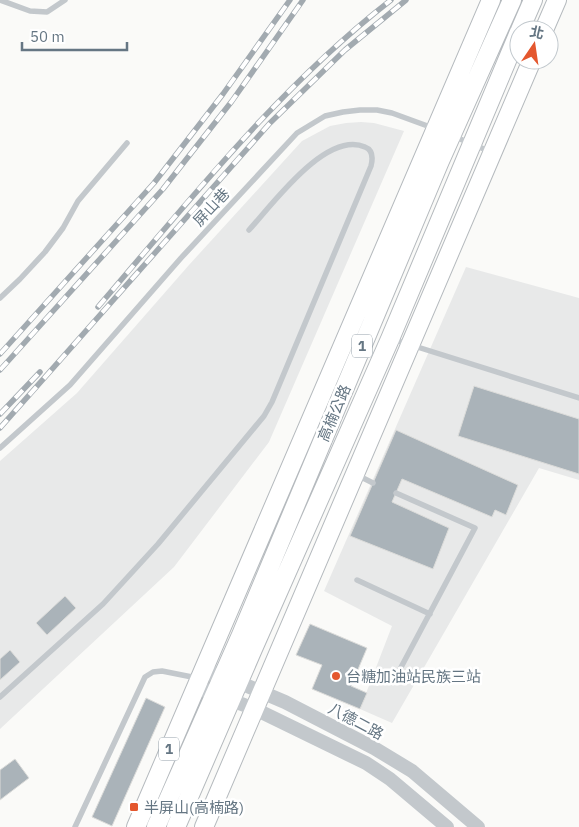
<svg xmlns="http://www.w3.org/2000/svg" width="579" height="827" viewBox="0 0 579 827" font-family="'IBM Plex Sans','Noto Sans TC',sans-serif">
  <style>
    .built { fill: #e8e9e9 }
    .building { fill: #aab3b9; stroke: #dcdcda }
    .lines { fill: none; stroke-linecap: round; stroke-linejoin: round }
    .primary-casing { stroke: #b5babe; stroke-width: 20 }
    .service { stroke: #c3c8cc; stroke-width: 5.5 }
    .tertiary { stroke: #c3c8cc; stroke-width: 14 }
    .primary { stroke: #fff; stroke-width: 18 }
    .rail-casing { stroke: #a2aab0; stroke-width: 5.5 }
    .rail { stroke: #fff; stroke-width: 4; stroke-dasharray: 11; stroke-linecap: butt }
    .poi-dot { fill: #e4572e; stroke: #fff; stroke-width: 2 }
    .labels { text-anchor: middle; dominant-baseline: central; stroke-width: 5; stroke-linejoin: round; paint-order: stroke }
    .shield { fill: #fff; stroke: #939fa8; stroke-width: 1 }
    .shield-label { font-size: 14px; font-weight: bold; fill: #657683 }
    .street-label { font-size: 15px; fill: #657683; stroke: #fff }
    .poi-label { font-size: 15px; fill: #657683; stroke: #fff; text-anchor: start }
  </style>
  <rect width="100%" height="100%" fill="#fafaf8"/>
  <path class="built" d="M361,122L374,123L404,131L269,442L174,567L0,729V461L77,393L189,265L302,141L330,126L346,123Z
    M466,267L579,298V480L539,468L392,723L360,709L392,626L324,591Z"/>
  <path class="building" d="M474,386L579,419V474L458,436Z
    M396,430L518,485L506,515L495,510L492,517L402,479L392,502L449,528L433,569L350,536Z
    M65,596L76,608L47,635L36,623Z
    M310,624L367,648L351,686L367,693L360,709L312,689L322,665L296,655Z
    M10,650L20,662L0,680V659Z
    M146,698L165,707L112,826L92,817Z
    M15,759L29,778L0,800V770Z"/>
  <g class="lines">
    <g class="primary-casing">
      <path id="primary" d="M520,30L533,0
        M544,30L557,0
        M136,827L491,0
        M156,827L241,635L440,161L512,0
        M176,827L253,649L390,339L519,32
        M204,827L532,60"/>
    </g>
    <path class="service" d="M0,0L30,11L47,12L65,0
      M453,136L491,152
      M0,298L20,279L45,252L63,228L78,201L127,143
      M392,339L579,398
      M0,448L70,385L181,258L297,133L325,116L343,112L360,110H377L392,113L433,128
      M357,475L373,483
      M396,493L475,528L398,673
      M357,580L430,614
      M0,697L103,604L158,544L264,416L272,402L371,166C373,158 373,150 365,147C326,130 272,205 249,230
      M75,827L145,677L153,672L162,671L197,678"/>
    <path class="tertiary" d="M203,671L238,682L285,702L374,748L412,771L478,827
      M196,687L255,709L366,763L390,779L447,827"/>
    <use href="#primary" class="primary"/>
    <g class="rail-casing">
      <path id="rail" d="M98,307C190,200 279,87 391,0
        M0,354L154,183L223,94L290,0
        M0,370L163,189L232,101L303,0
        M0,414L40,372
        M0,428L270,123L345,50L406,0"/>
    </g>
    <use href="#rail" class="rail"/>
  </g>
  <g class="poi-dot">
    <circle cx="336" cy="676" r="5"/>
    <rect x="129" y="802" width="10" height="10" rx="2.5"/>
  </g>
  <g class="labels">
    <g class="shield">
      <rect x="352" y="334.5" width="20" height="23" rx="4"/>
      <rect x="159" y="737.5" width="20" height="23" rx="4"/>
    </g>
    <g class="shield-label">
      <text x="362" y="346">1</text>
      <text x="169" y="749">1</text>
    </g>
    <g class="street-label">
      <text transform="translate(211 207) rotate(-47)">屏山巷</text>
      <text transform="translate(334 413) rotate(-67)">高楠公路</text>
      <text transform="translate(356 721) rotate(28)">八德二路</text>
    </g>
    <g class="poi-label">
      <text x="346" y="676">台糖加油站民族三站</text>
      <text x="144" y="807">半屏山(高楠路)</text>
    </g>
  </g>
  <g transform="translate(534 45) rotate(13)"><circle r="24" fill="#ffffff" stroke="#c1c8cd"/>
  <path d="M0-4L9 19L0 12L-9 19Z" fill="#e4572e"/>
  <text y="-8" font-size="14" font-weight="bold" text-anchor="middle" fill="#657683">北</text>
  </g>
  <path d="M22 42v8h105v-8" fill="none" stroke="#657683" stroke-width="2.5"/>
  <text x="30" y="42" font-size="15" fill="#657683" stroke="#ffffff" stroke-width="4" paint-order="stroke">50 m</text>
</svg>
